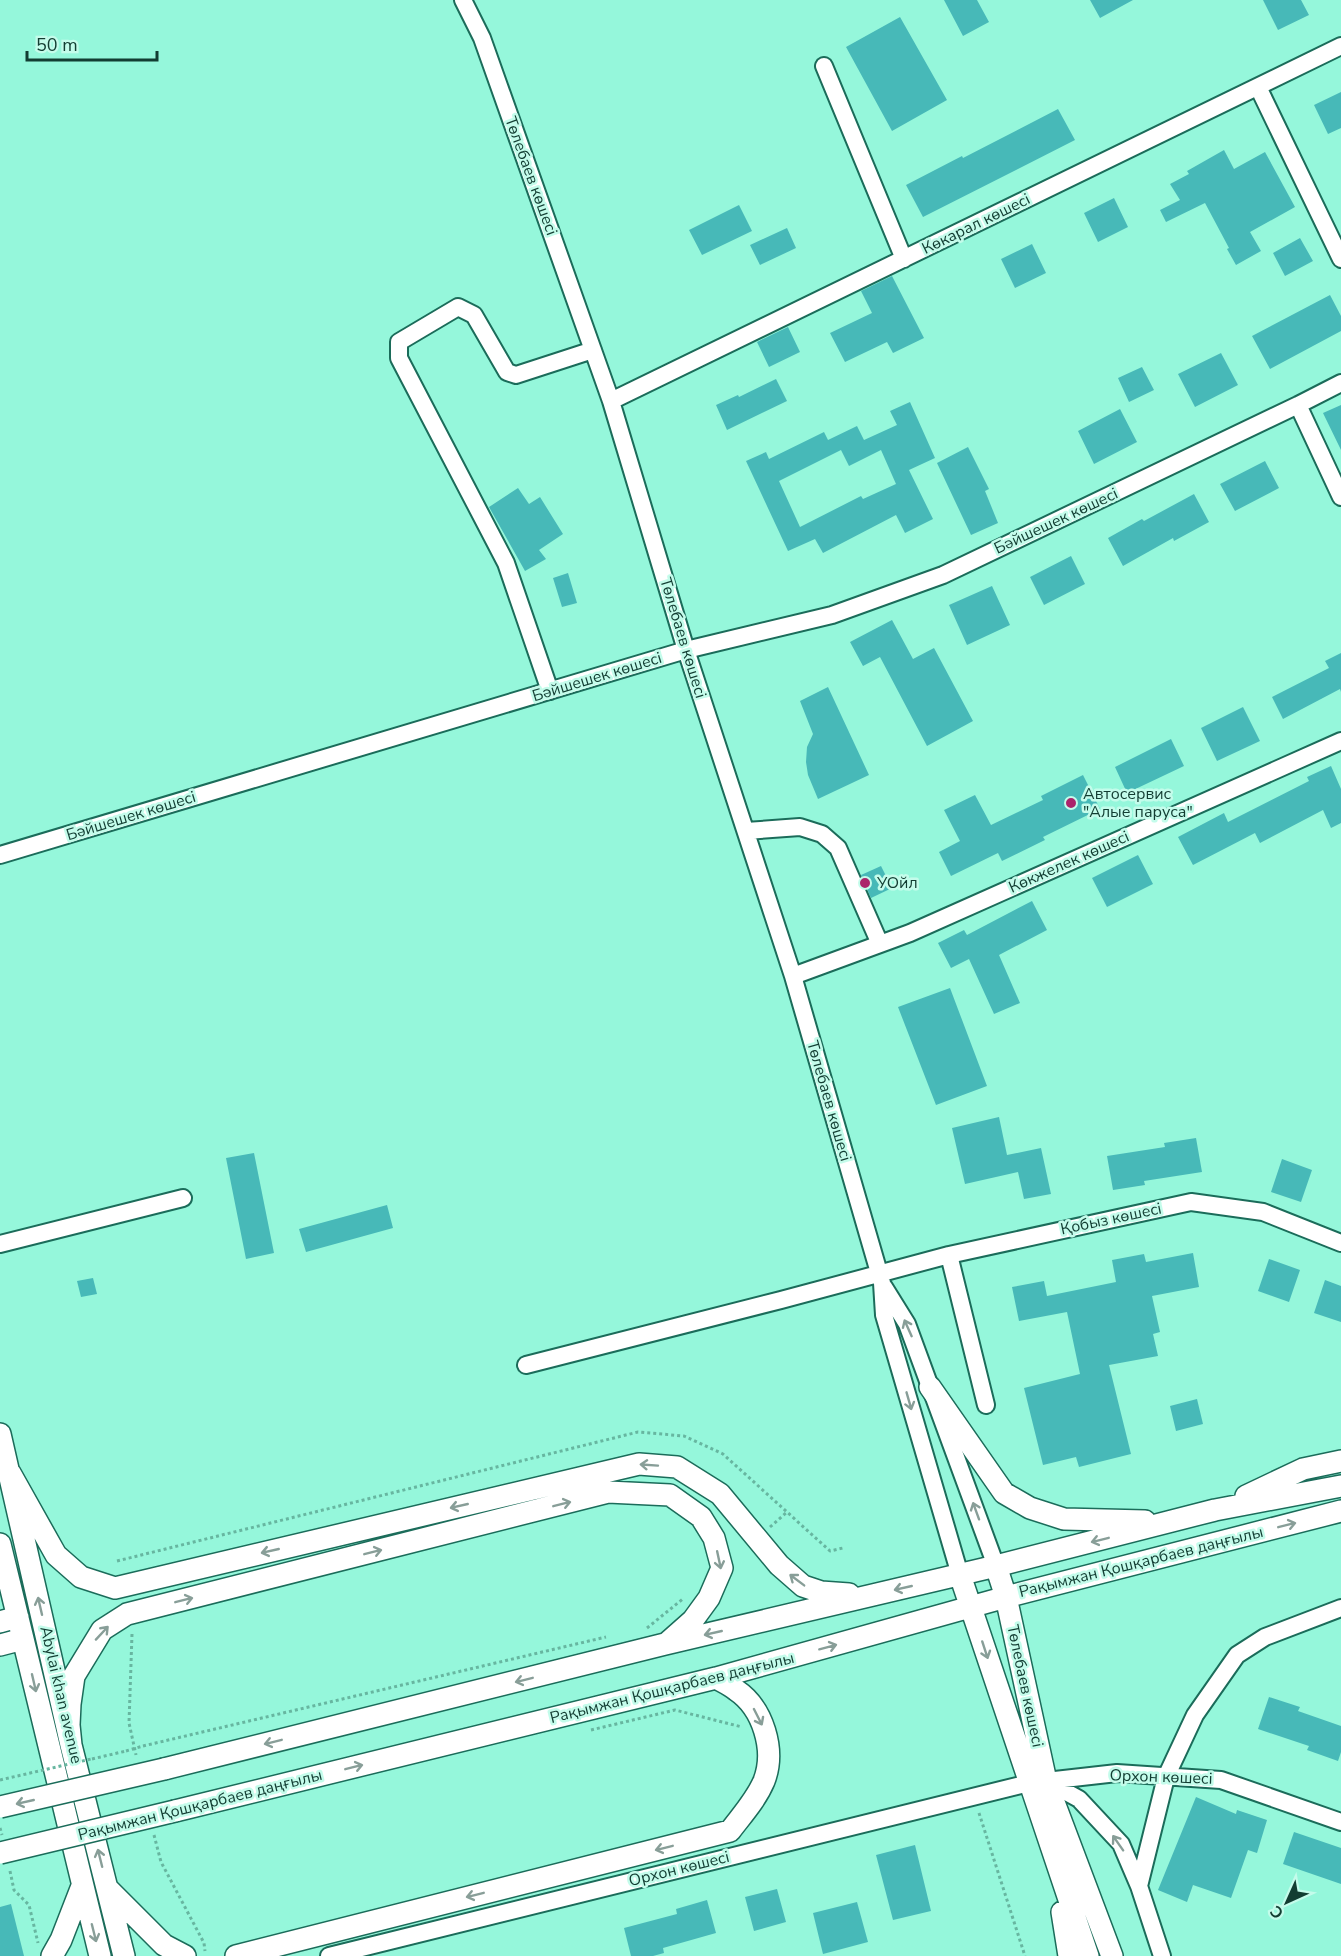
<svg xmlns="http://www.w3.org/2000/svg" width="1341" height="1956" viewBox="0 0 1341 1956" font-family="'Nunito Sans',sans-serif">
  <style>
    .building { fill: #47b9b8; fill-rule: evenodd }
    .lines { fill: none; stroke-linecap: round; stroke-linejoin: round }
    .minor-casing { stroke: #1b6c5a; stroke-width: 20 }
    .major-casing { stroke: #1b6c5a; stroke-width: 24 }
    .path { stroke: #67b6a0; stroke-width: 3; stroke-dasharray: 3 3; stroke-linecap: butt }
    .minor { stroke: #fff; stroke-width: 16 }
    .major { stroke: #fff; stroke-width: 21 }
    .major-bridge-casing { stroke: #1b6c5a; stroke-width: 24; stroke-linecap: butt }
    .path-bridge { stroke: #67b6a0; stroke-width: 3; stroke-dasharray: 3 3; stroke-linecap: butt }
    .major-bridge { stroke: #fff; stroke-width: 21 }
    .oneway { stroke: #889e98 }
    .poi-dot { fill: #ab246b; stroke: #c4fceb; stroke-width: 2 }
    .labels { text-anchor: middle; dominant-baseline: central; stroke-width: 5; stroke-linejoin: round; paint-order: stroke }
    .street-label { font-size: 16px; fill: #123d32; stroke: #c4fceb }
    .poi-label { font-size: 16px; fill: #123d32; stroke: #c4fceb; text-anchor: start }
  </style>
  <rect width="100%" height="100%" fill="#95f7db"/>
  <path class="building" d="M944,0H977L989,22L963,36Z
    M1090,0H1133L1100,18Z
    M1263,0H1301L1309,15L1278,30Z
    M900,17L947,100L892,131L846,47Z
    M1341,92V128L1328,134L1314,105Z
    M1058,109L1075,140L923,217L906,185L962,156L963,158Z
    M1224,150L1234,169L1265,152L1295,207L1250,232L1261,251L1236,265L1227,249L1229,248L1205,203L1166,222L1160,210L1180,200L1170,184L1189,174L1187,171Z
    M1114,198L1128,227L1098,242L1084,213Z
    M739,205L752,231L702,255L689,230Z
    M787,228L796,248L760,265L750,245Z
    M1300,238L1313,261L1285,276L1273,253Z
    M1032,244L1046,273L1015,288L1001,259Z
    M892,276L924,338L893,353L887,342L845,362L830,333L872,313L861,291Z
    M1330,295L1341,316V331L1270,369L1252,336Z
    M788,327L800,352L769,367L757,342Z
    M1221,353L1238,385L1195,407L1178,374Z
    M1142,367L1154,390L1129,402L1118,378Z
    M776,379L787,401L727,430L716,405L738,395L739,397Z
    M910,402L935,458L909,470L933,519L905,533L896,515L823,553L815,539L788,551L746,461L766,452L769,459L824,432L828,440L857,426L864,440L897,425L890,411ZM841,450L849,466L881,450L896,484L863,499L861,496L800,527L779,481Z
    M1341,405V450L1323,413Z
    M1120,409L1137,442L1094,464L1078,431Z
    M968,447L989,489L985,491L998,523L971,535L937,463Z
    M1265,461L1279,488L1235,511L1220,484Z
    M518,488L529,504L540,497L563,534L539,550L546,559L525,571L489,507Z
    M1194,494L1209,522L1174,541L1173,538L1123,566L1108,538L1142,519L1144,521Z
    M1071,556L1085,584L1044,605L1030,577Z
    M568,573L577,603L562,607L553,578Z
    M992,586L1010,625L967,645L949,605Z
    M892,620L913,659L934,648L973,721L927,746L880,657L863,666L850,642Z
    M1341,653V692L1340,689L1283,719L1272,697L1329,668L1325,661Z
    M828,687L869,775L818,799L808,775L806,762L807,747L813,734L800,701Z
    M1243,707L1260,741L1217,761L1201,728Z
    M1171,739L1184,766L1127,793L1115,767Z
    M1331,766L1341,789V823L1331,828L1323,810L1260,843L1255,833L1193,865L1178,837L1224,813L1228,822L1309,781L1307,777Z
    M1083,775L1100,809L1043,837L1045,840L1002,861L998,853L951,876L939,852L960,841L944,810L975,795L991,825L1043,800L1041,796Z
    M1138,855L1153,884L1107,907L1092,878Z
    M881,866L892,888L871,898L861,875Z
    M1032,901L1047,930L999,955L1020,1003L994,1014L969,959L951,968L938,943L964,930L967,935Z
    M950,988L987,1086L936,1105L898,1007Z
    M999,1117L1007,1155L1041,1148L1051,1194L1024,1199L1018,1172L965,1184L952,1128Z
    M1196,1138L1202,1172L1144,1181L1145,1185L1113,1190L1107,1156L1165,1147L1164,1143Z
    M254,1153L274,1253L246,1259L226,1158Z
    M1282,1159L1312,1170L1301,1202L1271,1192Z
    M387,1205L393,1228L306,1252L299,1229Z
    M1193,1253L1199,1287L1152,1296L1160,1332L1153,1334L1158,1356L1109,1365L1131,1454L1079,1467L1076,1457L1043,1465L1024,1388L1080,1374L1067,1312L1019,1321L1012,1287L1044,1281L1047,1296L1116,1282L1112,1260L1144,1254L1146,1262Z
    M1269,1259L1300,1270L1289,1302L1258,1291Z
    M93,1278L97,1294L81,1297L77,1281Z
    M1325,1280L1341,1286V1322L1314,1313Z
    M1197,1399L1203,1424L1176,1431L1170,1406Z
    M1269,1697L1300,1707L1298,1711L1341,1726V1752L1338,1761L1307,1750L1309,1746L1258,1729Z
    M1196,1797L1236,1814L1237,1810L1267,1820L1257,1853L1248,1850L1231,1898L1193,1885L1187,1902L1158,1890Z
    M1294,1832L1341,1848V1884L1283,1864Z
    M915,1845L931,1911L893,1920L876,1855Z
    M777,1889L786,1922L754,1931L745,1897Z
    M707,1900L716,1933L663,1948L664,1953L653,1956H631L624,1928L677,1914L676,1909Z
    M857,1902L868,1942L823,1954L813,1913Z
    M11,1904L24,1956H0V1907Z"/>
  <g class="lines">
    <g class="minor-casing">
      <path id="minor" d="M463,0L482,38L611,401L686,650L793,976L882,1283L884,1315L960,1575
        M824,66L904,259
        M1258,87L1341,259
        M611,401L1341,46
        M1298,405L1341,497
        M550,691L506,563L399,358V342L458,307L474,315L507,372L516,375L593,350
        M746,831L800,827L822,834L838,848L880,944
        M0,855L686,650L832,615L943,575L1298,405L1341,383
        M793,976L910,933L1341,741
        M0,1244L183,1198
        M949,1255L986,1405
        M884,1287L907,1324L996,1566
        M526,1365L781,1300L949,1255L1191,1202L1263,1212L1341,1243
        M1046,1781L1117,1773L1221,1780L1341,1822
        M1046,1781L1079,1799L1121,1844L1139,1886L1162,1956
        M1139,1886L1166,1777L1195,1715L1237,1655L1265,1637L1341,1608
        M329,1956L1029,1783"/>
    </g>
    <g class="major-casing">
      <path id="major" d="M930,1387L1004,1493L1030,1508L1064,1519L1145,1521
        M0,1434L71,1745L124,1956
        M10,1473L56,1555L81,1577L115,1588L639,1464L677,1467L720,1494L779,1565L803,1586L821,1592L849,1594
        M1246,1496L1303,1469L1341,1461
        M0,1544L100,1956
        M996,1566L1006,1597L1046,1781L1112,1956
        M960,1575L1088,1956
        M0,1622L18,1617
        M0,1645L23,1639
        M71,1745L69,1725L70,1704L74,1676L102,1630L127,1614L608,1492L670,1495L701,1517L714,1538L722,1568L709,1598L693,1620L667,1643
        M164,1769L665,1644L996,1566L1215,1510L1341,1486
        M175,1811L716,1678L1006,1597L1341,1511
        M109,1890L164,1945L185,1956
        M1062,1912L1069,1956
        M52,1956L61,1940L82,1886
        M236,1956L730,1831C742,1815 756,1800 764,1781C776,1750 763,1708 736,1690C730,1685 723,1682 716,1678"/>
    </g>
    <path class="path" d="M770,1527L787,1512
      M117,1561L638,1432L684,1436L723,1454L830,1551L843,1548
      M647,1628L684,1598
      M132,1634L129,1723L136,1755
      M591,1730L675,1710L742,1727
      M143,1746L606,1637
      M92,1759L126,1751
      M979,1813L1025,1956
      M0,1828L2,1835
      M154,1835L161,1862L204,1943L205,1951
      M10,1871L14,1890L29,1905L38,1943"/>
    <use href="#minor" class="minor"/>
    <use href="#major" class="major"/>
    <g class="major-bridge-casing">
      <path id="major-bridge" d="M0,1807L164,1769
        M0,1853L175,1811"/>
    </g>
    <path class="path-bridge" d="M126,1751L143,1746
      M0,1780L91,1759"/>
    <use href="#major-bridge" class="major-bridge"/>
  </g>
  <defs><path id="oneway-shaft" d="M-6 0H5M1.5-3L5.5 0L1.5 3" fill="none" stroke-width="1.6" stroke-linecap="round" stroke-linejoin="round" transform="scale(1.5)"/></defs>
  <g class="oneway">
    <use href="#oneway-shaft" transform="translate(908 1328) rotate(-114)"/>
    <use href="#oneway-shaft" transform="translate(909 1401) rotate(74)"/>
    <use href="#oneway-shaft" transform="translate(649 1465) rotate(-176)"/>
    <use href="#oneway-shaft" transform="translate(562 1504) rotate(-14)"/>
    <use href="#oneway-shaft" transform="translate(459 1506) rotate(167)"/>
    <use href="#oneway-shaft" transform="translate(976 1511) rotate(-110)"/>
    <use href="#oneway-shaft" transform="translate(1287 1525) rotate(-14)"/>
    <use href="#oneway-shaft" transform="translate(1100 1540) rotate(166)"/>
    <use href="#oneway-shaft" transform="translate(270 1551) rotate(167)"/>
    <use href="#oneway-shaft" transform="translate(373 1552) rotate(-14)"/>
    <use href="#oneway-shaft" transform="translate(719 1560) rotate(78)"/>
    <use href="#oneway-shaft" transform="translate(797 1580) rotate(-143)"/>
    <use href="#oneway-shaft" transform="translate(903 1588) rotate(167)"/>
    <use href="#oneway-shaft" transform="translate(184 1600) rotate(-14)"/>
    <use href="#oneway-shaft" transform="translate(40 1606) rotate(-103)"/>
    <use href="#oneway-shaft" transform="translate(102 1633) rotate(-47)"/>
    <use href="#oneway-shaft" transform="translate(713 1633) rotate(167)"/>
    <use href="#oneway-shaft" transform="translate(828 1647) rotate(-15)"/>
    <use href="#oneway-shaft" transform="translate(985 1650) rotate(72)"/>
    <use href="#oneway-shaft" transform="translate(524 1680) rotate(166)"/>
    <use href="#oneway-shaft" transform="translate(34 1683) rotate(77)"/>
    <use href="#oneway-shaft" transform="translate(758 1717) rotate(63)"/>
    <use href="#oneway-shaft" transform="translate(273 1742) rotate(166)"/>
    <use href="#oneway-shaft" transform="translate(354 1767) rotate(-14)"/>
    <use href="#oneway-shaft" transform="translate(25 1802) rotate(167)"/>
    <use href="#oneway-shaft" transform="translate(1118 1843) rotate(-125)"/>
    <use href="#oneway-shaft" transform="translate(664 1848) rotate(166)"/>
    <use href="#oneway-shaft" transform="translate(100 1858) rotate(-104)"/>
    <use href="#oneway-shaft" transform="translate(475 1895) rotate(166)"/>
    <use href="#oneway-shaft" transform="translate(94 1933) rotate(76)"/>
  </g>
  <g class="poi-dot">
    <circle cx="1071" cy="803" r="6"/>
    <circle cx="865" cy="883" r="6"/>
  </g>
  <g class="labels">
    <g class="street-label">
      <text transform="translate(531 176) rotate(70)">Төлебаев көшесі</text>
      <text transform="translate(976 224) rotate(-26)">Көкарал көшесі</text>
      <text transform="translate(1056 521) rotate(-25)">Бәйшешек көшесі</text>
      <text transform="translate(683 638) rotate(73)">Төлебаев көшесі</text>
      <text transform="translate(597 677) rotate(-17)">Бәйшешек көшесі</text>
      <text transform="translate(131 816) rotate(-17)">Бәйшешек көшесі</text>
      <text transform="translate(1069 862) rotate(-24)">Көкжелек көшесі</text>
      <text transform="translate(829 1101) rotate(74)">Төлебаев көшесі</text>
      <text transform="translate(1111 1219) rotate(-12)">Қобыз көшесі</text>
      <text transform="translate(1141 1562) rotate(-14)">Рақымжан Қошқарбаев даңғылы</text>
      <text transform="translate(1025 1686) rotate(78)">Төлебаев көшесі</text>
      <text transform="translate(672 1688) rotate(-14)">Рақымжан Қошқарбаев даңғылы</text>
      <text transform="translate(61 1695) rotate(77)">Abylai khan avenue</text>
      <text transform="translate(1161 1777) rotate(2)">Орхон көшесі</text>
      <text transform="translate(200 1805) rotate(-14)">Рақымжан Қошқарбаев даңғылы</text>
      <text transform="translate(679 1869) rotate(-14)">Орхон көшесі</text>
    </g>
    <g class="poi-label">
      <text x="1083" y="794">Автосервис<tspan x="1083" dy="18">"Алые паруса"</tspan></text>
      <text x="877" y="883">УОйл</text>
    </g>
  </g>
  <g transform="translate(1287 1902) rotate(225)" stroke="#c4fceb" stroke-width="4.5" paint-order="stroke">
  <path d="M0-4.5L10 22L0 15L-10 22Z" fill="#123d32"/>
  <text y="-9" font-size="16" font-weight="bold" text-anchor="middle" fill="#123d32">С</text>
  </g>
  <path d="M27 51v9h130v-9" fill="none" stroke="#123d32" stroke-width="3"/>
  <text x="36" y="51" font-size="18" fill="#123d32" stroke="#c4fceb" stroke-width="4.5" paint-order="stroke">50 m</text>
</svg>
